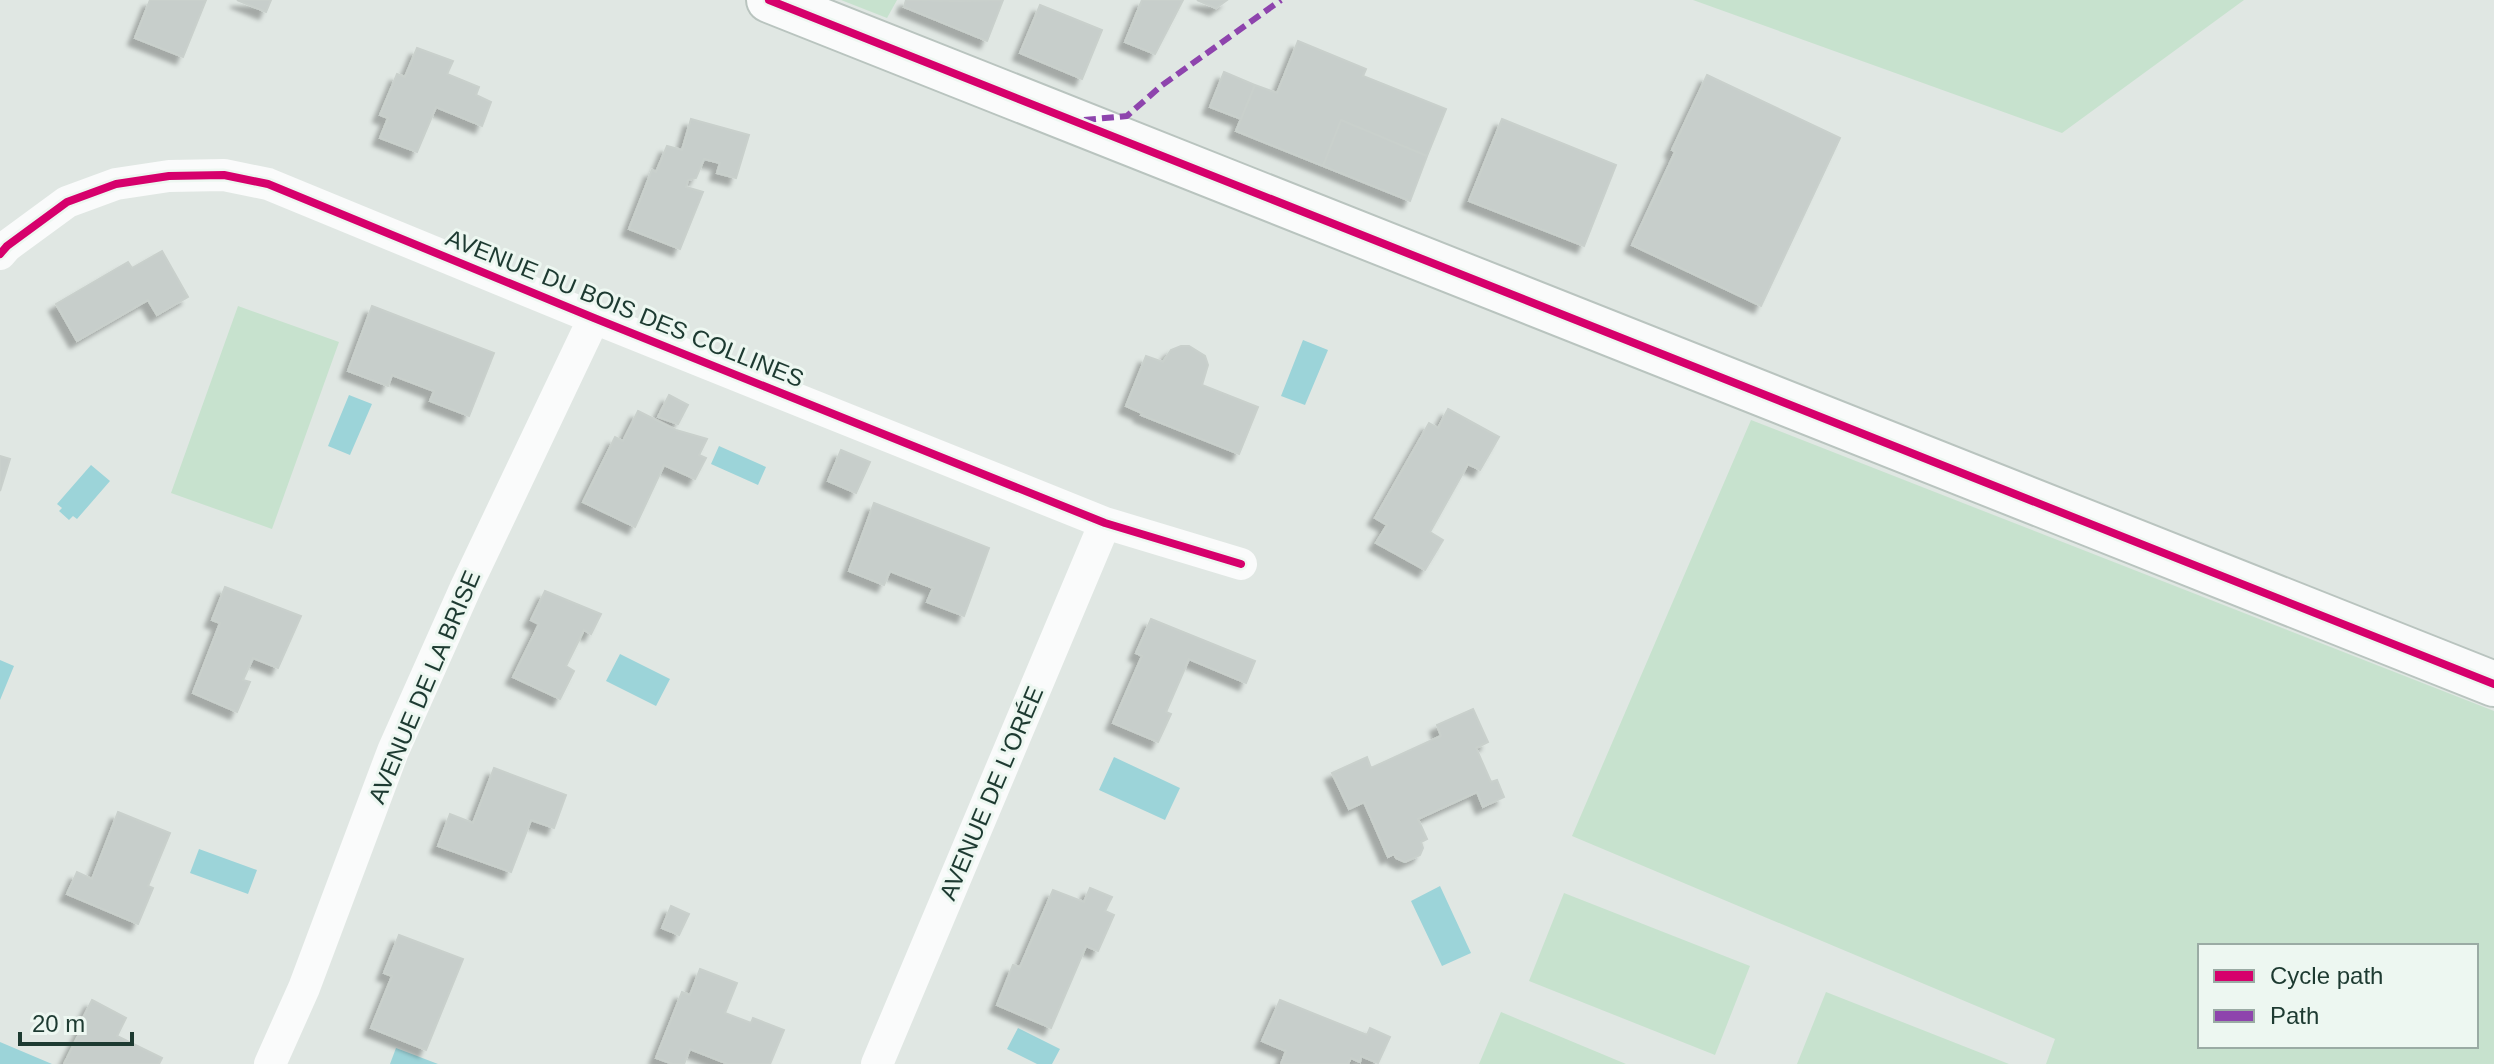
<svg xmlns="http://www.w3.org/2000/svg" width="2494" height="1064" viewBox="0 0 2494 1064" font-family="Arial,sans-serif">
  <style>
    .green { fill: #c7e2ce; fill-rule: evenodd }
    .water { fill: #9cd4d9 }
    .building { fill: #c7cecb; stroke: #c9d0cc; stroke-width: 2; filter: url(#shadow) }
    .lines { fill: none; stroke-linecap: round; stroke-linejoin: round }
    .secondary-casing { stroke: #b9c4bf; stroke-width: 48 }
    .street { stroke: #fafbfb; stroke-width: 32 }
    .secondary { stroke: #fafbfb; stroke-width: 44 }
    .quiet { stroke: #8e44ad; stroke-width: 6; stroke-dasharray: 12 6; stroke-linecap: butt }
    .cycleway-casing { stroke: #edf7f1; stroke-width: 13 }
    .cycleway { stroke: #d6006c; stroke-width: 8 }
    .labels { text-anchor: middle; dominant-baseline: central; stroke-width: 6; stroke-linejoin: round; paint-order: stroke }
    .street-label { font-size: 24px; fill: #1d3a31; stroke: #edf7f1 }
  </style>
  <defs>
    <filter id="shadow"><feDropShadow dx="-7" dy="7" stdDeviation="2" flood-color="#0004"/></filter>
  </defs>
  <rect width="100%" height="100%" fill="#e0e7e3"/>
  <path class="green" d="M841,0H897L887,18Z
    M1693,0H2244L2062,133Z
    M238,306L339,342L272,529L171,493Z
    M1751,420L2494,711V1064H2046L2055,1039L1572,836ZM2200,946H2476V1046H2200Z
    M1564,893L1750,966L1715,1055L1529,981Z
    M1826,992L2009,1064H1797Z
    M1501,1012L1626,1064H1479Z"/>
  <path class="water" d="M1303,340L1328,350L1305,405L1281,396Z
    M349,395L372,404L350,455L328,446Z
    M719,446L766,467L758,485L711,464Z
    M91,465L110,481L77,519L73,516L69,520L59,511L62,508L57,504Z
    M620,654L670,679L656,706L606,681Z
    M0,660L14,666L0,700Z
    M1114,757L1180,788L1165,820L1099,790Z
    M199,849L257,870L248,894L190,873Z
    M1440,886L1471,953L1442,966L1411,901Z
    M1018,1028L1060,1049L1052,1064H1037L1007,1049Z
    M0,1042L52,1064H0Z
    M396,1048L438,1064H390Z"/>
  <path class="building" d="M150,0H206L183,57L135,38Z
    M237,0H271L266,12Z
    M906,0L960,1L1003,0L987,41L904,7Z
    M1142,0H1183L1155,54L1125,42Z
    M1197,0H1227L1216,8Z
    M1040,5L1102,30L1082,79L1020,53Z
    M1298,41L1366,69L1363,76L1446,109L1427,156L1341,120L1323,166L1236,131L1255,85L1277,93Z
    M417,48L453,61L447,74L479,87L476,95L491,102L482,126L436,107L417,152L380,138L388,118L380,115L397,74L405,77Z
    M1224,72L1255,85L1241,119L1210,107Z
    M1707,75L1840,138L1761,306L1632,245L1675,152L1672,150Z
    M691,119L749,135L736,178L717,173L720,163L704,159L696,178L688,180L686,187L703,192L680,249L629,229L652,170L656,172L667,146L682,150Z
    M1502,119L1616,165L1584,246L1469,201Z
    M1341,120L1427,156L1410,201L1323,166Z
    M162,251L188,297L157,315L148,300L77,341L56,304L128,262L132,268Z
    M372,306L494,353L469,416L430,401L434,391L392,375L388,386L348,371Z
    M1181,346H1189L1205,356L1208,365L1202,385L1258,407L1239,454L1141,415L1142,413L1126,406L1146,356L1163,362L1171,350Z
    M669,395L688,405L678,424L658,417Z
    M1448,409L1499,437L1480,470L1468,464L1430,532L1443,540L1425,570L1376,543L1387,525L1375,518L1429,423L1438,428Z
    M638,411L676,430L707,439L699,455L706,458L695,479L664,465L635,527L583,502L615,437L623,441Z
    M841,450L870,462L856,493L828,481Z
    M0,456L10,459L0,491Z
    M874,503L989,548L964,616L927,602L933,588L890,571L884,585L849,571Z
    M225,587L301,616L278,668L253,658L243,680L250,682L237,712L193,693L220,623L212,620Z
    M545,591L601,614L591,634L584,630L566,666L574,671L560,699L513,677L539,624L531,620Z
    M1151,619L1255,661L1246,683L1189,659L1166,712L1171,714L1158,742L1113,723L1142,656L1136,653Z
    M1473,709L1488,742L1476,748L1491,782L1497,780L1504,797L1483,807L1477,792L1418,819L1427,839L1421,842L1423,848L1420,855L1405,862L1396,858L1394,854L1388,857L1364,802L1349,809L1332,773L1367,757L1371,768L1441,736L1437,725Z
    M494,768L566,795L554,828L531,820L511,872L438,846L450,814L473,823Z
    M118,812L170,833L148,886L153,888L138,924L67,894L77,872L92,879Z
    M1090,888L1112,897L1105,911L1114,915L1098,951L1086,946L1051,1028L997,1005L1013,965L1020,967L1053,890L1084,902Z
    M671,906L689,914L679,935L662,928Z
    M399,935L463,959L426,1050L371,1028L392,976L384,973Z
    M700,969L737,983L725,1013L751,1023L753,1018L784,1030L770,1064H728L690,1049L684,1064H673L656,1058L682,992L690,995Z
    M92,1000L126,1018L117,1036L162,1058L159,1064H64L83,1026L80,1024Z
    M1280,1000L1367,1035L1370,1028L1390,1037L1378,1063L1361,1056L1360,1062L1351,1058L1348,1064H1281L1286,1051L1262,1041Z"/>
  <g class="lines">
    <g class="secondary-casing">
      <path id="secondary" d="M769,0L2494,684"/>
    </g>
    <path class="street" d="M0,254L7,246L67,202L116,184L169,176L224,175L268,184L594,318L1105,523L1241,564
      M270,1064L304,988L393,751L466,587L594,318
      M877,1064L1105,523"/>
    <use href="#secondary" class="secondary"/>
    <path class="quiet" d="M1084,120L1127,116L1161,86L1281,0"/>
    <g class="cycleway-casing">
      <path id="cycleway" d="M769,0L2494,684
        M0,254L7,246L67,202L116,184L169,176L224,175L268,184L594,318L1105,523L1241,564"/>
    </g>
    <use href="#cycleway" class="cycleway"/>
  </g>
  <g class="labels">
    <g class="street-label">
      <text transform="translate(625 308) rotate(22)">AVENUE DU BOIS DES COLLINES</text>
      <text transform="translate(424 687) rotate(-67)">AVENUE DE LA BRISE</text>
      <text transform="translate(991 793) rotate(-67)">AVENUE DE L'ORÉE</text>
    </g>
  </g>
  <rect x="2198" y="944" width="280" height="104" fill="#edf7f1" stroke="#9aaba4" stroke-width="2"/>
  <rect x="2214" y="970" width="40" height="12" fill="#d6006c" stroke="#9aaba4" stroke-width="2"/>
  <text x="2270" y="984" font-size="24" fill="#1d3a31">Cycle path</text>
  <rect x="2214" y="1010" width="40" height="12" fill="#8e44ad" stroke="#9aaba4" stroke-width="2"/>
  <text x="2270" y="1024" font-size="24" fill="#1d3a31">Path</text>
  <path d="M20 1032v12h112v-12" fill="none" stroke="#1d3a31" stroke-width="4"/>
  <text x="32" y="1032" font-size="24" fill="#1d3a31" stroke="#edf7f1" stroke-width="6" paint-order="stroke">20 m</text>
</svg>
